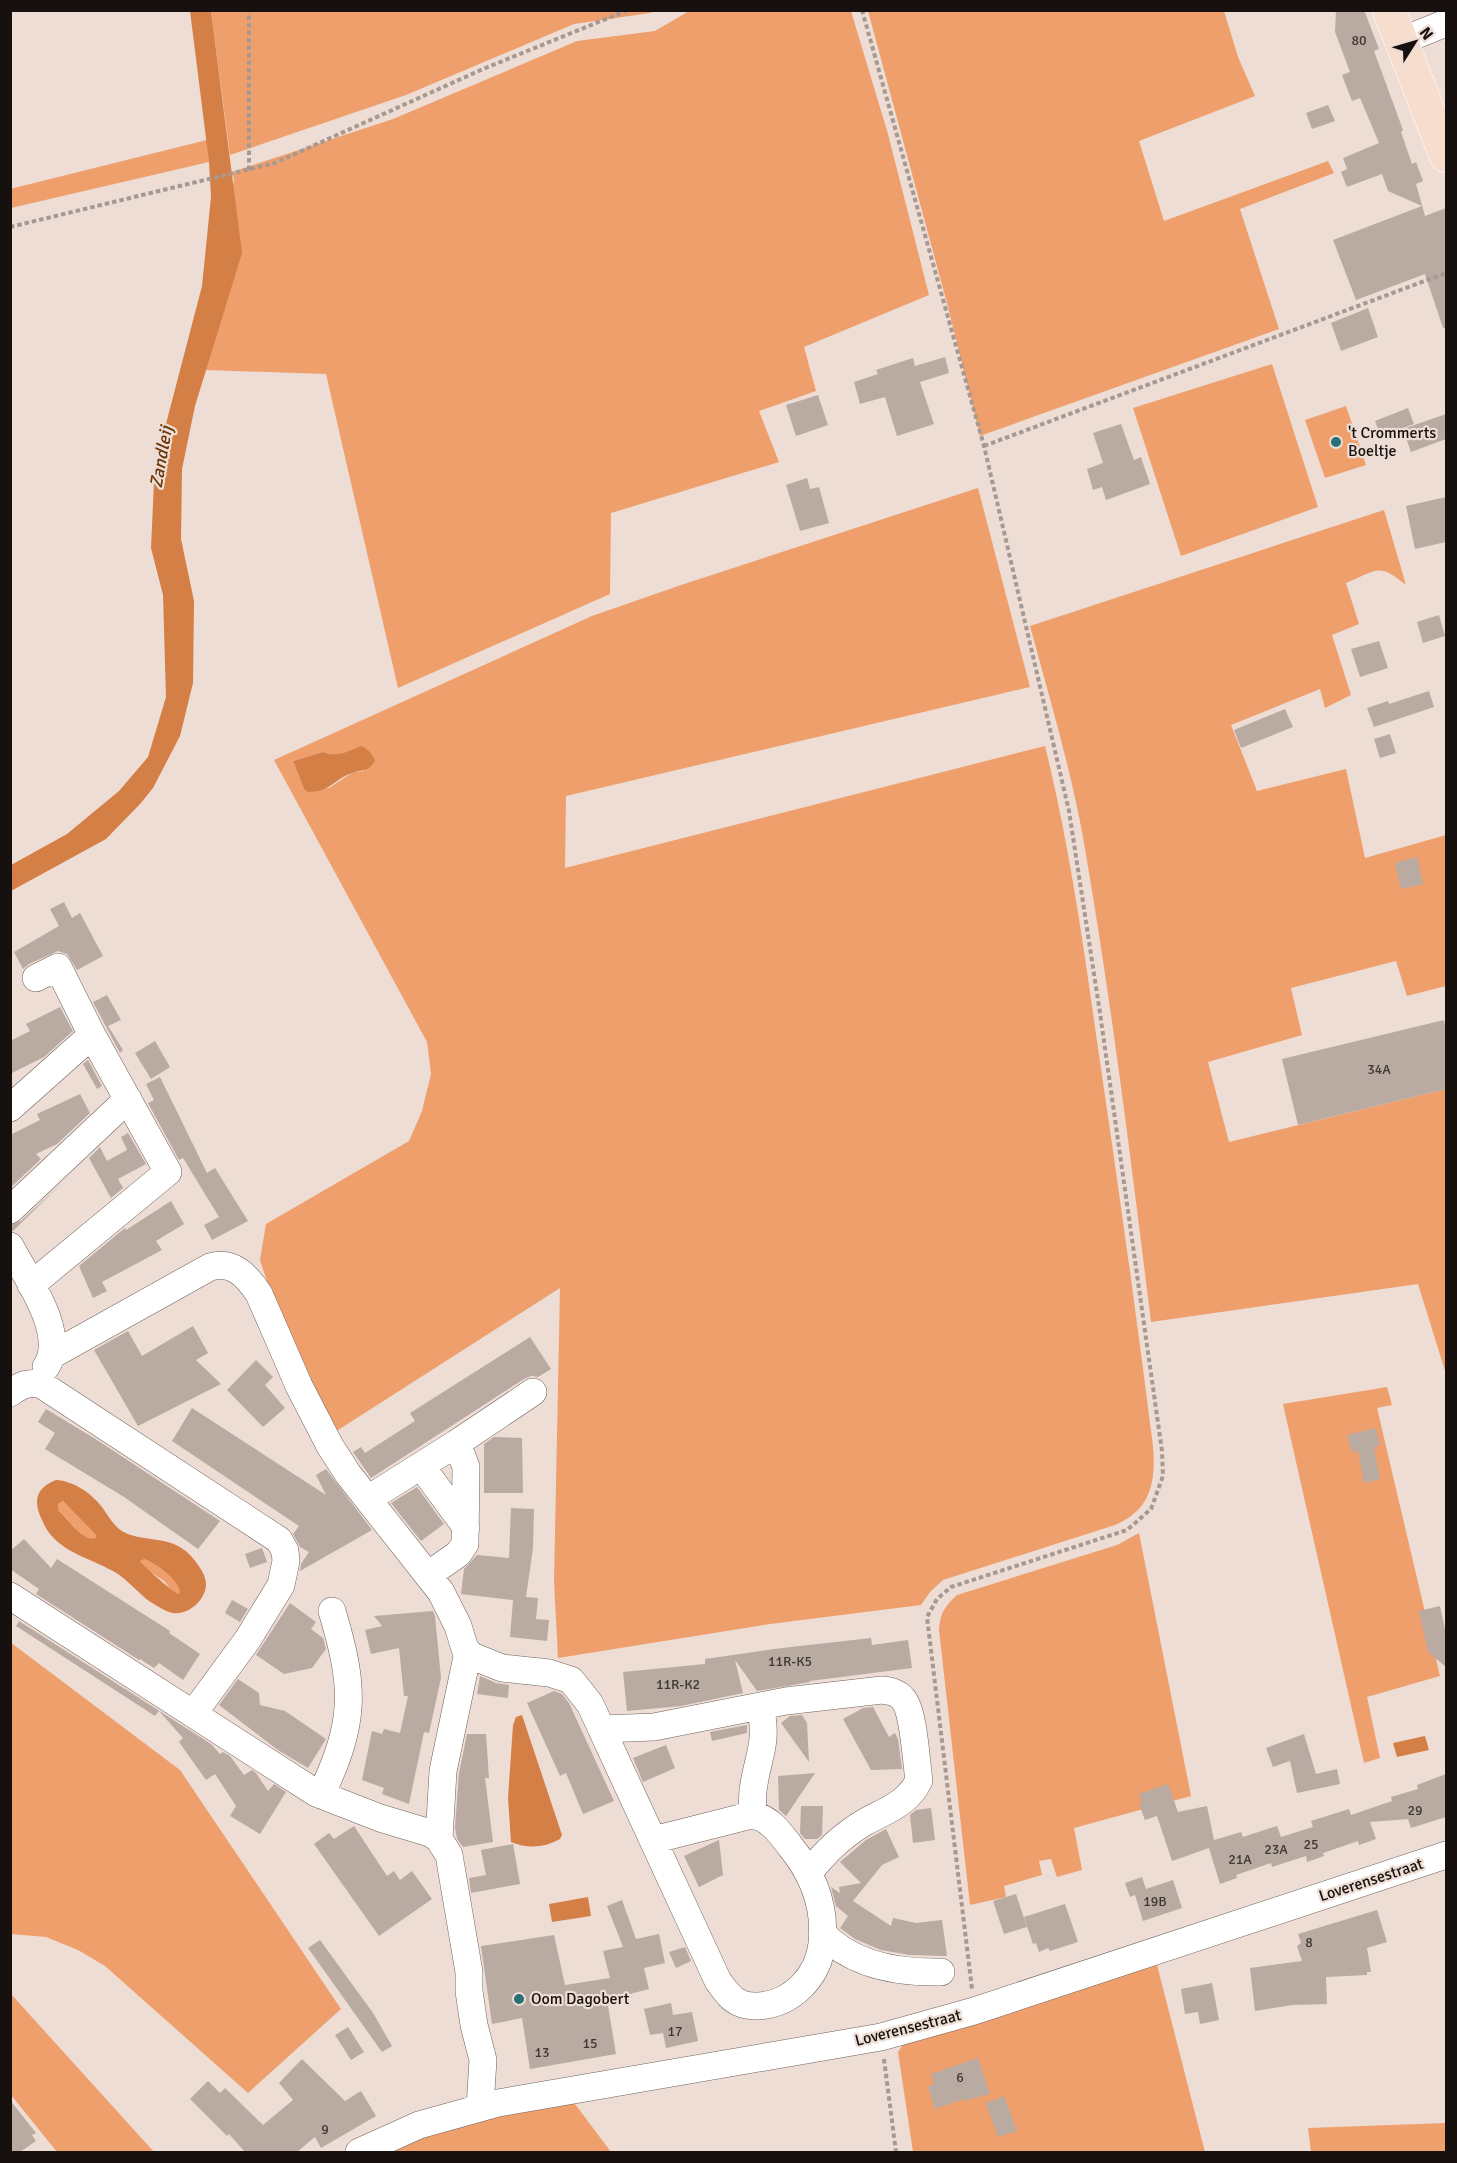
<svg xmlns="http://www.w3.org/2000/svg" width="1457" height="2163" viewBox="0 0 1457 2163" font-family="Signika,sans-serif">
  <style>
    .green { fill: #ef9f6c; fill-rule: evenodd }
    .water { fill: #d47f46; fill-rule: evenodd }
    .building { fill: #b9aba2 }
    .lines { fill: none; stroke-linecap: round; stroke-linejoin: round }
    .minor-casing { stroke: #6f625a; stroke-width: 28 }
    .major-casing { stroke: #fff; stroke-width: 34 }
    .path { stroke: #a69992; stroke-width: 4; stroke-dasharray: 4.5 3; stroke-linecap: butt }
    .minor { stroke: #fff; stroke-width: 27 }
    .major { stroke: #f7ddce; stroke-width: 33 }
    .poi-dot { fill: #267076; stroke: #edddd4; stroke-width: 2 }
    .labels { text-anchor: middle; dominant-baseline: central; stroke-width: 4.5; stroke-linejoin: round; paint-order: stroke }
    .number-label { font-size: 14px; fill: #3f3833 }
    .poi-label { font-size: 16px; fill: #16110e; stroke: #edddd4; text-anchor: start }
    .street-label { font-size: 16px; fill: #16110e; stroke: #edddd4 }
    .water-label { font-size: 18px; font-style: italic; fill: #6b3407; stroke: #edddd4 }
  </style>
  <rect width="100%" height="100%" fill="#edddd4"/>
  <path class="green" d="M211,11H655L650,13L574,24L406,95L230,155Z
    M689,11H851L888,134L929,295L804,347L816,391L759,411L779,462L611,513L610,594L398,688L326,374L205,370L234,180L232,172L393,119L577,41L655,31Z
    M868,11H1224L1238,57L1255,96L1139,141L1164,221L1328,161L1334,173L1240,209L1279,329L980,436L948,307Z
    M207,140L209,162L11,208L10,189Z
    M1272,364L1318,507L1181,556L1133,408Z
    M1346,406L1366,465L1325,478L1305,420Z
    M978,488L1030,687L566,796L565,868L1045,746C1069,843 1083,942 1097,1041C1117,1176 1136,1311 1153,1446C1156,1482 1151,1510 1115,1525L943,1580L930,1592L921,1605L770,1624L558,1658L554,1582L560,1288L335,1432L279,1318L260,1260L266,1224L409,1141L422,1111L431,1074L427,1042L274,760L592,616L681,585ZM352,750L364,771L353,772L329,788L304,789L293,761L323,752C335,756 341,756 352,750Z
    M1384,510L1406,585C1378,562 1377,570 1346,583L1359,624L1332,635L1351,695L1325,708L1320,689L1231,725L1257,791L1346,769L1365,858L1446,835V986L1407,996L1396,961L1291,988L1302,1035L1208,1062L1229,1142L1446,1089V1374L1418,1284L1151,1322C1131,1160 1111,998 1083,837C1070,766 1049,696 1030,626Z
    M1387,1387L1392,1405L1377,1408L1440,1676L1367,1697L1380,1758L1364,1763L1283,1404Z
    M63,1501L96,1535V1538C80,1543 70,1518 58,1510V1504Z
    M1139,1533L1191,1796L1074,1828L1082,1870L1057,1877L1051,1859L1039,1861L1042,1875L1004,1886L1006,1897L970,1905L939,1630C940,1613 945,1606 957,1595L1117,1545Z
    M144,1559C154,1562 180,1581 181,1592L178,1594L174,1593L164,1581L143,1567L140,1560Z
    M10,1642L180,1770L341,2009L248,2093L105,1966L78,1950L46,1937L11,1934Z
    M1156,1961L1205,2152H913L898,2052L904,2043Z
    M11,1994L154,2152H57L11,2095Z
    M572,2100L611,2152H388L465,2121Z
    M1446,2123V2152H1311L1308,2128Z"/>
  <path class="water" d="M190,11H211L242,253L195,406L182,469L181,539L194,601L193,683L180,736L153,788L140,804L106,839L11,891V865L67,834L119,791L148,757L166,697L163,595L151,548L154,482L167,420L202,286L211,197L209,162Z
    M362,746L370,752L375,760C370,772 362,769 352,773C334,779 331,792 308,792L304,789L293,761L323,752C339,758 347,751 362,746Z
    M56,1480C74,1481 91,1493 102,1507C107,1514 112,1523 119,1529C138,1544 170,1533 190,1555C197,1563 205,1573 206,1583C207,1600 186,1618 169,1612C161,1609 152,1603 145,1598C136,1590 128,1581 118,1574C91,1557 55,1553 42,1520C39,1514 37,1508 37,1502C37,1490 46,1484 56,1480ZM63,1501L96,1535V1538C81,1542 69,1519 58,1510V1504ZM144,1559C154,1562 180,1581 180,1592L178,1594C173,1592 142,1565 140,1561Z
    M522,1715L562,1835L560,1839C544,1848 528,1849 511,1842L508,1798L513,1725L516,1717Z
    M1425,1736L1429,1750L1397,1757L1393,1743Z
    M588,1897L591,1916L552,1922L549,1904Z"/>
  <path class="building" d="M1336,10H1364L1379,49L1374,51L1403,130L1401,132L1412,164L1416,162L1423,181L1416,184L1425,216L1446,208V328H1443L1425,274L1356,300L1333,240L1422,206L1388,191L1382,174L1347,187L1341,172L1347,169L1343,158L1379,143L1360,98L1352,101L1342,75L1350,72L1335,32Z
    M1328,105L1335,121L1312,129L1306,113Z
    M1368,308L1378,337L1341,351L1331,323Z
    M945,357L949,373L920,382L934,424L897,436L885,397L860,404L854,382L878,374L876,370L913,358L915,366Z
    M818,395L828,425L796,436L786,405Z
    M1408,408L1414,424L1381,436L1375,421Z
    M1446,414V439L1411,452L1403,429Z
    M1121,424L1134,460L1141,457L1150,484L1106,500L1102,487L1093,490L1087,469L1103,463L1093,433Z
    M807,478L810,489L819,487L829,523L800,531L786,485Z
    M1446,497V542L1415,549L1406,506Z
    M1439,615L1445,636L1423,643L1417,622Z
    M1379,641L1388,668L1360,677L1351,649Z
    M1429,691L1434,707L1374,727L1367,708L1388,701L1389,704Z
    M1285,709L1293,727L1241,748L1234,730Z
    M1390,734L1396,753L1380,758L1374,739Z
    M1417,857L1423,884L1401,889L1395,863Z
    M64,902L72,918L80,913L103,956L77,970L67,954L58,951L29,964L23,969L14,952L59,926L50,909Z
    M107,995L121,1020L108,1026L123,1050L120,1053L93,1002Z
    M60,1007L73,1031L44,1057L10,1074V1041L30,1031L26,1024Z
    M1444,1020L1446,1030V1089L1298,1125L1282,1059Z
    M155,1041L170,1067L151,1079L135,1053Z
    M88,1060L102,1086L97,1089L83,1064Z
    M160,1077L207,1173L215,1168L248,1221L212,1240L204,1225L219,1217L183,1158L179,1160L148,1103L154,1100L146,1084Z
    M80,1094L90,1113L57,1144L36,1154L41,1159L10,1188V1135L40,1120L37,1114Z
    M128,1133L146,1164L118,1179L123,1188L111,1198L89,1158L100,1147L107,1161L127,1150L121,1137Z
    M63,1182L13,1231L10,1230V1225L21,1221Z
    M171,1201L184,1224L156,1241L162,1250L102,1282L107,1291L93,1298L79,1266L125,1228L126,1230Z
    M193,1326L208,1353L196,1360L221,1384L138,1426L94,1350L128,1331L142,1356Z
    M530,1337L551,1369L538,1377L531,1376L524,1379L371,1478L353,1452L361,1447L365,1453L415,1421L410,1413Z
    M256,1360L273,1377L265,1385L285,1408L263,1427L227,1390Z
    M192,1408L326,1495L316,1475L326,1469L372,1530L300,1571L301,1564L309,1552L300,1547L293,1534L299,1526L172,1441Z
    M46,1409L97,1440L220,1521L198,1549L124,1497L45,1449L55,1433L38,1422Z
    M1376,1428L1380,1445L1374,1447L1380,1479L1364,1483L1358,1451L1352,1452L1347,1435Z
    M494,1437L522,1438L523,1493H484V1444Z
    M417,1487L444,1524L421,1541L391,1503Z
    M511,1508L534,1509L533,1548L526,1597L538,1598L536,1619L549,1620L547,1641L510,1637L513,1600L461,1594L464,1569L477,1555L509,1558Z
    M24,1539L51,1568L57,1559L170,1631L169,1633L200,1654L183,1680L159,1663L154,1668L140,1659L139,1660L36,1594L39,1589L10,1569V1551Z
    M262,1548L267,1562L250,1568L245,1554Z
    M232,1600L248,1609L240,1622L225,1613Z
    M290,1603L316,1622L311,1629L323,1638L326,1649L312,1668L284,1674L256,1655Z
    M1440,1606L1446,1634V1667L1428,1652L1419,1611Z
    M433,1611L435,1616L441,1678L429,1733L424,1732L409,1804L382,1794L384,1788L362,1780L372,1731L382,1734L384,1729L400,1733L408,1696H404L399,1648L371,1654L365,1630L382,1626L374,1616Z
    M19,1621L211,1744L220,1754L223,1752L230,1756L244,1775L252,1770L256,1773L268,1791L274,1784L286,1792L260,1834L230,1816L236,1806L215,1774L206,1780L179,1742L183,1738L159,1711L155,1716L16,1626Z
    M871,1638L872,1645L908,1640L912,1668L810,1681V1682L757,1691L735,1660L743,1693L681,1706L627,1711L623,1672L705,1664V1659L782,1648Z
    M480,1676L496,1683L509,1685L508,1698L477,1694Z
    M238,1679L259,1693L260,1705L285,1711L326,1739L308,1768L278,1750L219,1705Z
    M554,1691L562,1694L569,1703L614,1801L583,1814L566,1773L560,1776L527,1703Z
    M873,1707L889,1737L895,1733L898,1739L902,1769L871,1770L843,1719L863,1708Z
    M802,1715L807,1723L809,1762L781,1723L790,1716Z
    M747,1725V1733L712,1741L710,1732Z
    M467,1734H486L489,1778H485L493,1842L463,1847L457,1839L455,1827L459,1773Z
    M1304,1734L1316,1774L1337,1769L1340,1784L1297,1793L1290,1761L1273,1767L1266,1748Z
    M666,1745L675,1768L643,1782L633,1758Z
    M815,1773L786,1816L779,1810L778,1776Z
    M1446,1774V1817L1411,1828L1408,1819L1370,1822L1376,1839L1359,1845L1358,1841L1323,1853L1324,1856L1307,1862L1306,1856L1272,1867L1271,1863L1236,1875L1237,1878L1220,1884L1209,1848L1172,1861L1157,1816L1145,1820L1139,1804H1142L1139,1794L1168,1784L1178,1812L1207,1806L1214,1840L1241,1832L1243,1837L1277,1826L1281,1837L1313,1827L1311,1821L1349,1809L1351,1815L1392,1801L1391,1797L1418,1789L1417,1785Z
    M801,1806H823L822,1835L817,1839H805L800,1833Z
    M931,1808L935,1840L913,1843L910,1815L916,1810Z
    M354,1826L387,1876L394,1871L400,1880L412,1871L432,1899L379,1936L314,1844L329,1833L334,1839Z
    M886,1829L899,1857L882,1865L853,1901L891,1926L893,1918L916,1923L942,1920L947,1956L910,1955L881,1950L855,1939L840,1928L848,1916L836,1906L831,1887L840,1893L839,1887L861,1883L840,1862L866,1840Z
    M719,1840L723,1875L699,1887L684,1856Z
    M513,1844L520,1884L471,1893L469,1878L486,1875L481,1850Z
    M1142,1877L1146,1889L1173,1880L1182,1908L1143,1921L1135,1895L1130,1897L1125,1883Z
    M1016,1894L1027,1927L1004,1934L993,1901Z
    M622,1900L636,1939L659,1934L665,1963L644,1968L649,1989L607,2000L616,2054L530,2069L522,2018L492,2024L481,1946L554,1935L565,1985L610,1978L603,1951L623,1947L607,1906Z
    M1065,1904L1078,1942L1050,1951L1048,1948L1039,1952L1036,1943L1033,1944L1024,1917Z
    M1377,1910L1387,1942L1367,1948L1371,1972H1367V1975L1326,1977L1327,2004L1292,2005L1255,2011L1250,1968L1302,1961L1297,1946L1301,1943L1298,1934Z
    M320,1940L373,2013L392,2046L382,2052L308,1948Z
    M685,1947L691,1961L676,1968L669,1952Z
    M1212,1983L1219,2020L1200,2024L1198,2012L1185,2014L1181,1989Z
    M671,2003L673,2015L692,2012L698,2041L666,2048L663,2033L650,2035L644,2009Z
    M348,2027L364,2052L351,2060L335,2035Z
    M978,2058L990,2094L963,2101V2099L935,2109L928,2087L934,2084L931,2074Z
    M302,2059L345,2101L361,2091L376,2116L321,2148L315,2137L297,2152H245L229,2134L227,2136L190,2099L208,2081L220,2093L225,2088L263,2125L293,2100L279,2083Z
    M1004,2096L1017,2131L998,2137L986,2103Z
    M10,2100L36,2133L32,2135L36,2141L20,2152H10Z"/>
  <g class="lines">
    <g class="minor-casing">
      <path id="minor" d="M1401,41L1446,23
        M10,1108L92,1035L58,967L36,978
        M10,1210L128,1099
        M10,1246C26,1277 68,1334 46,1367
        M31,1285L168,1172L92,1035
        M52,1355L210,1267C233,1260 247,1276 259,1294L299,1386L330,1446L348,1474L441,1592L458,1626L465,1649L472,1656L502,1668L549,1673L571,1680L590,1704L718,1981C724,1989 730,1999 740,2003C746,2006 752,2006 758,2006C792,2004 818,1977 822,1944C826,1907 813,1874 790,1846C780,1833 770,1818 752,1815L653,1840
        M10,1393C21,1385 29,1381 42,1385L279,1540L285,1551L286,1561L281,1585L248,1639L193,1714
        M457,1443L533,1392
        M421,1466L466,1527
        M368,1499L457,1443L466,1467L465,1544L458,1554L428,1575
        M10,1596L316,1793L380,1818L430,1833L439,1839L449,1855L469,1972V1991L474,2025L483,2060L480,2107
        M602,1729L654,1727L786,1701L882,1690C890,1691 897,1692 903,1699C914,1711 916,1762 919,1780C909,1803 885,1811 865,1822C843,1835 824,1853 809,1873
        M321,1795C356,1721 355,1688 332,1611
        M752,1815C753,1807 752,1799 753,1791C757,1756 769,1745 760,1706
        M439,1839L443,1771L468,1652
        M822,1933C853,1966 898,1973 941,1972
        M359,2152L419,2125L498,2103L881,2037L974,2011L1446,1855"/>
    </g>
    <g class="major-casing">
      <path id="major" d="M1389,10L1446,156"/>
    </g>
    <path class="path" d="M862,10L984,446L1069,811L1100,1013L1162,1451L1163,1476L1151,1509L1127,1530L951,1587L937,1599L927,1617L972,1989
      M249,170V10
      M10,227L275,163L483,69L628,10
      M984,446L1446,273
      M884,2059L896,2152"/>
    <use href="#minor" class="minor"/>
    <use href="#major" class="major"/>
  </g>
  <g class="poi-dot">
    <circle cx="1336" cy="442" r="6"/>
    <circle cx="519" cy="1999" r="6"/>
  </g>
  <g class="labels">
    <g class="number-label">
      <text x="1359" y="40">80</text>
      <text x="1379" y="1069">34A</text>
      <text x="790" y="1661">11R-K5</text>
      <text x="678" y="1684">11R-K2</text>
      <text x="1415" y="1810">29</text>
      <text x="1311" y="1844">25</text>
      <text x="1276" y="1849">23A</text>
      <text x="1240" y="1859">21A</text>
      <text x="1155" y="1901">19B</text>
      <text x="1309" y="1942">8</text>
      <text x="675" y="2031">17</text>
      <text x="590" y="2043">15</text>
      <text x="542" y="2052">13</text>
      <text x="960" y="2077">6</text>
      <text x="325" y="2129">9</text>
    </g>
    <g class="poi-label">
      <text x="1348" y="433">'t Crommerts<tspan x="1348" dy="18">Boeltje</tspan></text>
      <text x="531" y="1999">Oom Dagobert</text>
    </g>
    <g class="street-label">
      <text transform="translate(1371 1880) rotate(-18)">Loverensestraat</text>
      <text transform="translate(908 2028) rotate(-14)">Loverensestraat</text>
    </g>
    <g class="water-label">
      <text transform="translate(161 457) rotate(-80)">Zandleij</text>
    </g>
  </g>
  <rect width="1457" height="2163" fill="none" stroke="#16110e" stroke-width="24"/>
  <g transform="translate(1415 42) rotate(53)" stroke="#edddd4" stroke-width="4.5" paint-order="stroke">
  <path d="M0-4.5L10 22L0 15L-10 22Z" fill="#16110e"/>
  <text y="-9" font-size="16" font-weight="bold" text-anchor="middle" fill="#16110e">N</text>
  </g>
</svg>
